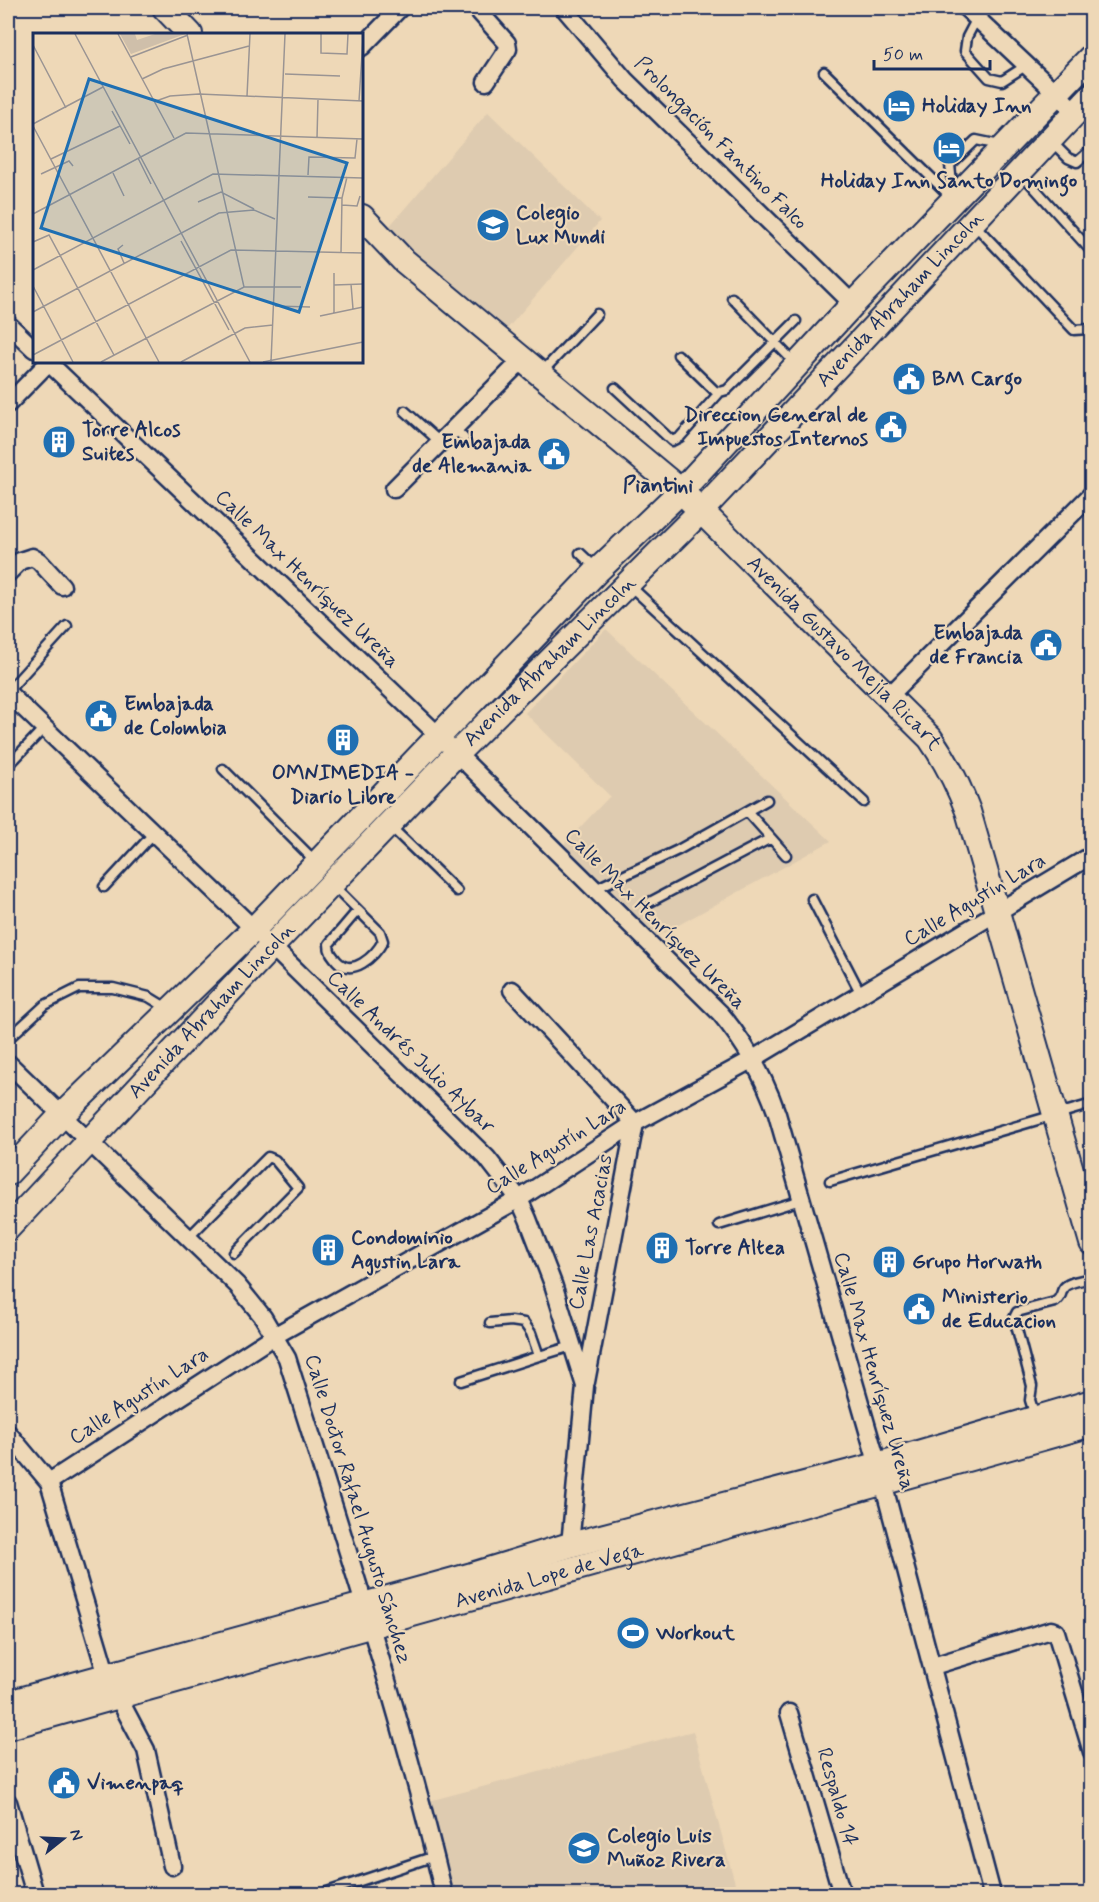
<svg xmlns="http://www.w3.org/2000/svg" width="1099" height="1902" viewBox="0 0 1099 1902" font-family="Mynerve,sans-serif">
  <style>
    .built { fill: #decbb0 }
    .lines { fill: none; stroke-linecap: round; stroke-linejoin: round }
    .lane-casing { stroke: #1b2f5e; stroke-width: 13 }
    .street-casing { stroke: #1b2f5e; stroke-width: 21 }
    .secondary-casing { stroke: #1b2f5e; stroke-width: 28 }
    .lane { stroke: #eed8b7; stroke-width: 8 }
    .street { stroke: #eed8b7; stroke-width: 16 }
    .secondary { stroke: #eed8b7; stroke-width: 24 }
    .labels { text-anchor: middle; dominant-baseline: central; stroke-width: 4.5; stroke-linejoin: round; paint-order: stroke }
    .poi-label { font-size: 21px; font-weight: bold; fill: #1b2f5e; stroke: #eed8b7; text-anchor: start }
    .street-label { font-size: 21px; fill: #1b2f5e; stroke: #eed8b7 }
    .neighbourhood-label { font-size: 22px; font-weight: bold; fill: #1b2f5e; stroke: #eed8b7 }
    .inset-road { fill: none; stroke: #9a9493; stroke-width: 1.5 }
    .view { fill: #1f6fb2; fill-opacity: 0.15; stroke: #1f6fb2; stroke-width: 3 }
    .inset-edge { fill: none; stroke: #1b2f5e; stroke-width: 3 }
  </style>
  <rect width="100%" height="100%" fill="#eed8b7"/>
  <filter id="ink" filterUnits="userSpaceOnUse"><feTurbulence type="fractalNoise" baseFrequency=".0167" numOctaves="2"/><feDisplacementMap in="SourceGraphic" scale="12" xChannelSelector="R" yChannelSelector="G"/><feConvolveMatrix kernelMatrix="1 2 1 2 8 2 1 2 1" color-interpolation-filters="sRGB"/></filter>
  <g filter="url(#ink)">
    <path class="built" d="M488,112L600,221L507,329L387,229Z
      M606,629L831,841L655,938L564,844L610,796L525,713Z
      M693,1731L738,1894H456L429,1801Z"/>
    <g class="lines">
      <g class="lane-casing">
        <path id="lane" d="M977,18L967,37L965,51L989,78L1002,81L1027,65
          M824,72L952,198
          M1052,142L1068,158L1077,162L1092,149
          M1022,174L1092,252
          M953,193L950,165L976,140L1000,145
          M974,224L1074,330L1089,329L1092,327
          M732,298L795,363
          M678,355L715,391L720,392L727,390L796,321
          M542,372L597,314
          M615,388L672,441L680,437L720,392
          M405,411L440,442
          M454,428L464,438
          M580,553L597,569
          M628,584L864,802
          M8,691L67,626
          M8,766L44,728
          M223,769L316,862
          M389,825L457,891
          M771,838L786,855
          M333,885L358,910L329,944C329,952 332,955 337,961C352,978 375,956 383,941L380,932L358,910
          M104,887L154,833
          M595,889L678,850L767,800
          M812,899L861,994
          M650,902L771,838L747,811
          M8,1039L45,1005L79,988H113L149,997L167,1008
          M830,1181L1092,1104
          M719,1225L801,1200
          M188,1238L268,1157L275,1160L298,1188L234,1253
          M490,1323L511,1321L524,1323L531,1333L539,1356L572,1346
          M461,1381L539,1356
          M1035,1416L1030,1400L1032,1386L1014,1318L1017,1312L1055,1302C1062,1297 1060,1295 1063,1289C1066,1282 1084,1280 1092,1278
          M321,1894L435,1856"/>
      </g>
      <g class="street-casing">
        <path id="street" d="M476,8L507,43L508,49L486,82
          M564,8L625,80L853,304
          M966,8L1075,111
          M362,47L400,8
          M8,324L34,349
          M48,362L439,736L720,1013C746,1044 764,1076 777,1114L883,1483L992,1894
          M8,404L49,362
          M394,489L522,360
          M8,573L20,561L32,557L39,561L62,586
          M8,693L254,929L487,1158L519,1199L528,1219L553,1284L585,1386L570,1545
          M888,697L1092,494
          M512,990L635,1123L586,1382
          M8,1063L237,1285L263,1317L287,1358C343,1536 401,1713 444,1894
          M8,1433L49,1482L107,1676L146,1750L172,1866
          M49,1482L274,1336L519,1199L635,1123L753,1059L1092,855
          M933,1666L1051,1630L1056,1632L1092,1752
          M789,1713L842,1894
          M8,1802L35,1894"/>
      </g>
      <g class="secondary-casing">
        <g id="secondary">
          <path d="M165,8L190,34"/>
          <path id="s1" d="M362,217L403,260L681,491L930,738C946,761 958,784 968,811L1092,1243"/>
          <path d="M8,1173L62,1115L254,929L598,570L681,491L853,304L1092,56"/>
          <path id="s2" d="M8,1228L271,947L456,754L700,512L1092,95"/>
          <path d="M8,1703L472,1575L570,1545L877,1465L1092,1402"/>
          <path id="s3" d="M8,1727L1092,1424"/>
        </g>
      </g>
      <use href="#lane" class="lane"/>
      <use href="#street" class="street"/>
      <use href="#secondary" class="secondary"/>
    </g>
  </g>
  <defs>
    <g id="hotel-disc" transform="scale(1.725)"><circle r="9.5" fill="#1f6fb2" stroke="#eed8b7"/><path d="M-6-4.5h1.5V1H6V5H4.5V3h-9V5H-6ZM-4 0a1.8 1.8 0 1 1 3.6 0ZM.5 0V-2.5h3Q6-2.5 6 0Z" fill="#fff"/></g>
    <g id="school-disc" transform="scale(1.725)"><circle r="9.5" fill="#1f6fb2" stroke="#eed8b7"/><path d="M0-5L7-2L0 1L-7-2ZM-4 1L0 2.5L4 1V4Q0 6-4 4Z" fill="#fff"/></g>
    <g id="civic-disc" transform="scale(1.725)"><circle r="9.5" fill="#1f6fb2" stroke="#eed8b7"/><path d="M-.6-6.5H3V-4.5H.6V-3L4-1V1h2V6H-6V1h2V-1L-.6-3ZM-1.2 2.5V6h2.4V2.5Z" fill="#fff"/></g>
    <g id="building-disc" transform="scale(1.725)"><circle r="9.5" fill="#1f6fb2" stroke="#eed8b7"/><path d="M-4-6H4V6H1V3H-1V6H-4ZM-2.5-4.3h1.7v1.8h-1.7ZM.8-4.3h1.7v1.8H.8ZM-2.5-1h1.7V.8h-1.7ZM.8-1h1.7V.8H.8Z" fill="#fff"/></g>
    <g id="stadium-disc" transform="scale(1.725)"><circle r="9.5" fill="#1f6fb2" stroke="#eed8b7"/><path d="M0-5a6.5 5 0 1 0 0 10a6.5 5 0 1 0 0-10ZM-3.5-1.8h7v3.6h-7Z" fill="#fff"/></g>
  </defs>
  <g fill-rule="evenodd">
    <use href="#hotel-disc" x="899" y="106"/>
    <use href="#hotel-disc" x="949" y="148"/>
    <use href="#school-disc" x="493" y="225"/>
    <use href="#civic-disc" x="909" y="379"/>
    <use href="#civic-disc" x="891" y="427"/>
    <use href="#building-disc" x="59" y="442"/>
    <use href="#civic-disc" x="554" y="454"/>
    <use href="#civic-disc" x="1046" y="645"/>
    <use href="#civic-disc" x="101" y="716"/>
    <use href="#building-disc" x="343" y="740"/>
    <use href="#building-disc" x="662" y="1248"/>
    <use href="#building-disc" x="328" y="1250"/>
    <use href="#building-disc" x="889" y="1262"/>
    <use href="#civic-disc" x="919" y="1309"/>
    <use href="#stadium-disc" x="633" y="1633"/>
    <use href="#civic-disc" x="64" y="1783"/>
    <use href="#school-disc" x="584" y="1848"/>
  </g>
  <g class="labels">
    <g class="poi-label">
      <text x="922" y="106">Holiday Inn</text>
      <text x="949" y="181" text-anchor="middle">Holiday Inn Santo Domingo</text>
      <text x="516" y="213">Colegio<tspan x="516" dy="24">Lux Mundi</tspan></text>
      <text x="932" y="379">BM Cargo</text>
      <text x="868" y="415" text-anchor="end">Direccion General de<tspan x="868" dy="24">Impuestos Internos</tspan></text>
      <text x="82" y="430">Torre Alcos<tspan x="82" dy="24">Suites</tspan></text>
      <text x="531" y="442" text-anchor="end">Embajada<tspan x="531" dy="24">de Alemania</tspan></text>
      <text x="1023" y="633" text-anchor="end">Embajada<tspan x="1023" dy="24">de Francia</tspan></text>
      <text x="124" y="704">Embajada<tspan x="124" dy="24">de Colombia</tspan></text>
      <text x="343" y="773" text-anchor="middle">OMNIMEDIA -<tspan x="343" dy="24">Diario Libre</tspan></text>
      <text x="351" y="1238">Condominio<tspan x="351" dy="24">Agustin Lara</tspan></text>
      <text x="685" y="1248">Torre Altea</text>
      <text x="912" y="1262">Grupo Horwath</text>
      <text x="942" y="1297">Ministerio<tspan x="942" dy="24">de Educacion</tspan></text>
      <text x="656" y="1633">Workout</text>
      <text x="87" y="1783">Vimenpaq</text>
      <text x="607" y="1836">Colegio Luis<tspan x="607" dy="24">Muñoz Rivera</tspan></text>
    </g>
    <g class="street-label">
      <text transform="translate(721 143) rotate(45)">Prolongación Fantino Falco</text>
      <text stroke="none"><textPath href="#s2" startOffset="1288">Avenida Abraham Lincoln</textPath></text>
      <text transform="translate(307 579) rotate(44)">Calle Max Henríquez Ureña</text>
      <text stroke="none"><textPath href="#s1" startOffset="651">Avenida Gustavo Mejía Ricart</textPath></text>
      <text stroke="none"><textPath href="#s2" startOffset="784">Avenida Abraham Lincoln</textPath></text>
      <text transform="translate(975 900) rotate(-31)">Calle Agustín Lara</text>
      <text transform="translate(655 919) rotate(45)">Calle Max Henríquez Ureña</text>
      <text stroke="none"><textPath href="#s2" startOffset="298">Avenida Abraham Lincoln</textPath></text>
      <text transform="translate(411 1052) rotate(44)">Calle Andrés Julio Aybar</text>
      <text transform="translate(556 1147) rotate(-32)">Calle Agustín Lara</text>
      <text transform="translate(591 1232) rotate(-79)">Calle Las Acacias</text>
      <text transform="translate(874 1371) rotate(74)">Calle Max Henríquez Ureña</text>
      <text transform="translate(139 1396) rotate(-33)">Calle Agustín Lara</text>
      <text transform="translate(358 1509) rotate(73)">Calle Doctor Rafael Augusto Sánchez</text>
      <text stroke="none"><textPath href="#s3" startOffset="562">Avenida Lope de Vega</textPath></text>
      <text transform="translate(837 1797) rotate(74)">Respaldo 14</text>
    </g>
    <g class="neighbourhood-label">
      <text x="658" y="486">Piantini</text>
    </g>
  </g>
  <g transform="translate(33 33)">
    <rect width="330" height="330" fill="#eed8b7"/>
    <path d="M87,1H102L104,7L122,1H152L98,21Z" fill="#cfbfaa"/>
    <path class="inset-road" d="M42,1L217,329M85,1L141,105M154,1L211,254M288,1V20L314,21L315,1M0,12L33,75M98,24L155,2M252,41L307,43M109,46L130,36L216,13M214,63L217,1M123,68L137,63L166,61L330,68M326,68L330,5M79,78L97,111M0,91L70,54M0,93L126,329M284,105L285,66M105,125L118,151M18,126L87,93M80,140L91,163M8,141L36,128L40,133M275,142L276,124L322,125L324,106M275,164L309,165M165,169L188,159L221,176M309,172L324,173L327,163M0,181L153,100L330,106M148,208L196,297M0,209L16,202L81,322M90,212L85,216L91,230M308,220L309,165L314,144M0,237L180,141L330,145M301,240V280M318,251L320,276M301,252L330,251M0,253L40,329M242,273L277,274M0,279L186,180L221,177L242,186M287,283L330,274M0,322L198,217L330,220M68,329L211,254H268M148,329L212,295L240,292M230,329L330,309M238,329L252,1"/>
    <path class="view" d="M56,46L314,130L266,279L8,195Z"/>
    <rect width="330" height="330" class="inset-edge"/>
  </g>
  <rect width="1099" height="1902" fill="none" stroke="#eed8b7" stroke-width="30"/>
  <rect x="15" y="15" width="1069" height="1872" fill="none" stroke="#1b2f5e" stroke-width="2" filter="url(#ink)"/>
  <g transform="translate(63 1839) rotate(72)" stroke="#eed8b7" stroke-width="4.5" paint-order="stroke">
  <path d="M0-4.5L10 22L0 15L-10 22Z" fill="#1b2f5e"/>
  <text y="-9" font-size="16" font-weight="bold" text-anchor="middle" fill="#1b2f5e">N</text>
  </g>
  <path d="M874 60v9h116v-9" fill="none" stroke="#1b2f5e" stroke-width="3"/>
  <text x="883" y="60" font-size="18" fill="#1b2f5e" stroke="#eed8b7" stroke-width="4.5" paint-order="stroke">50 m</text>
</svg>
